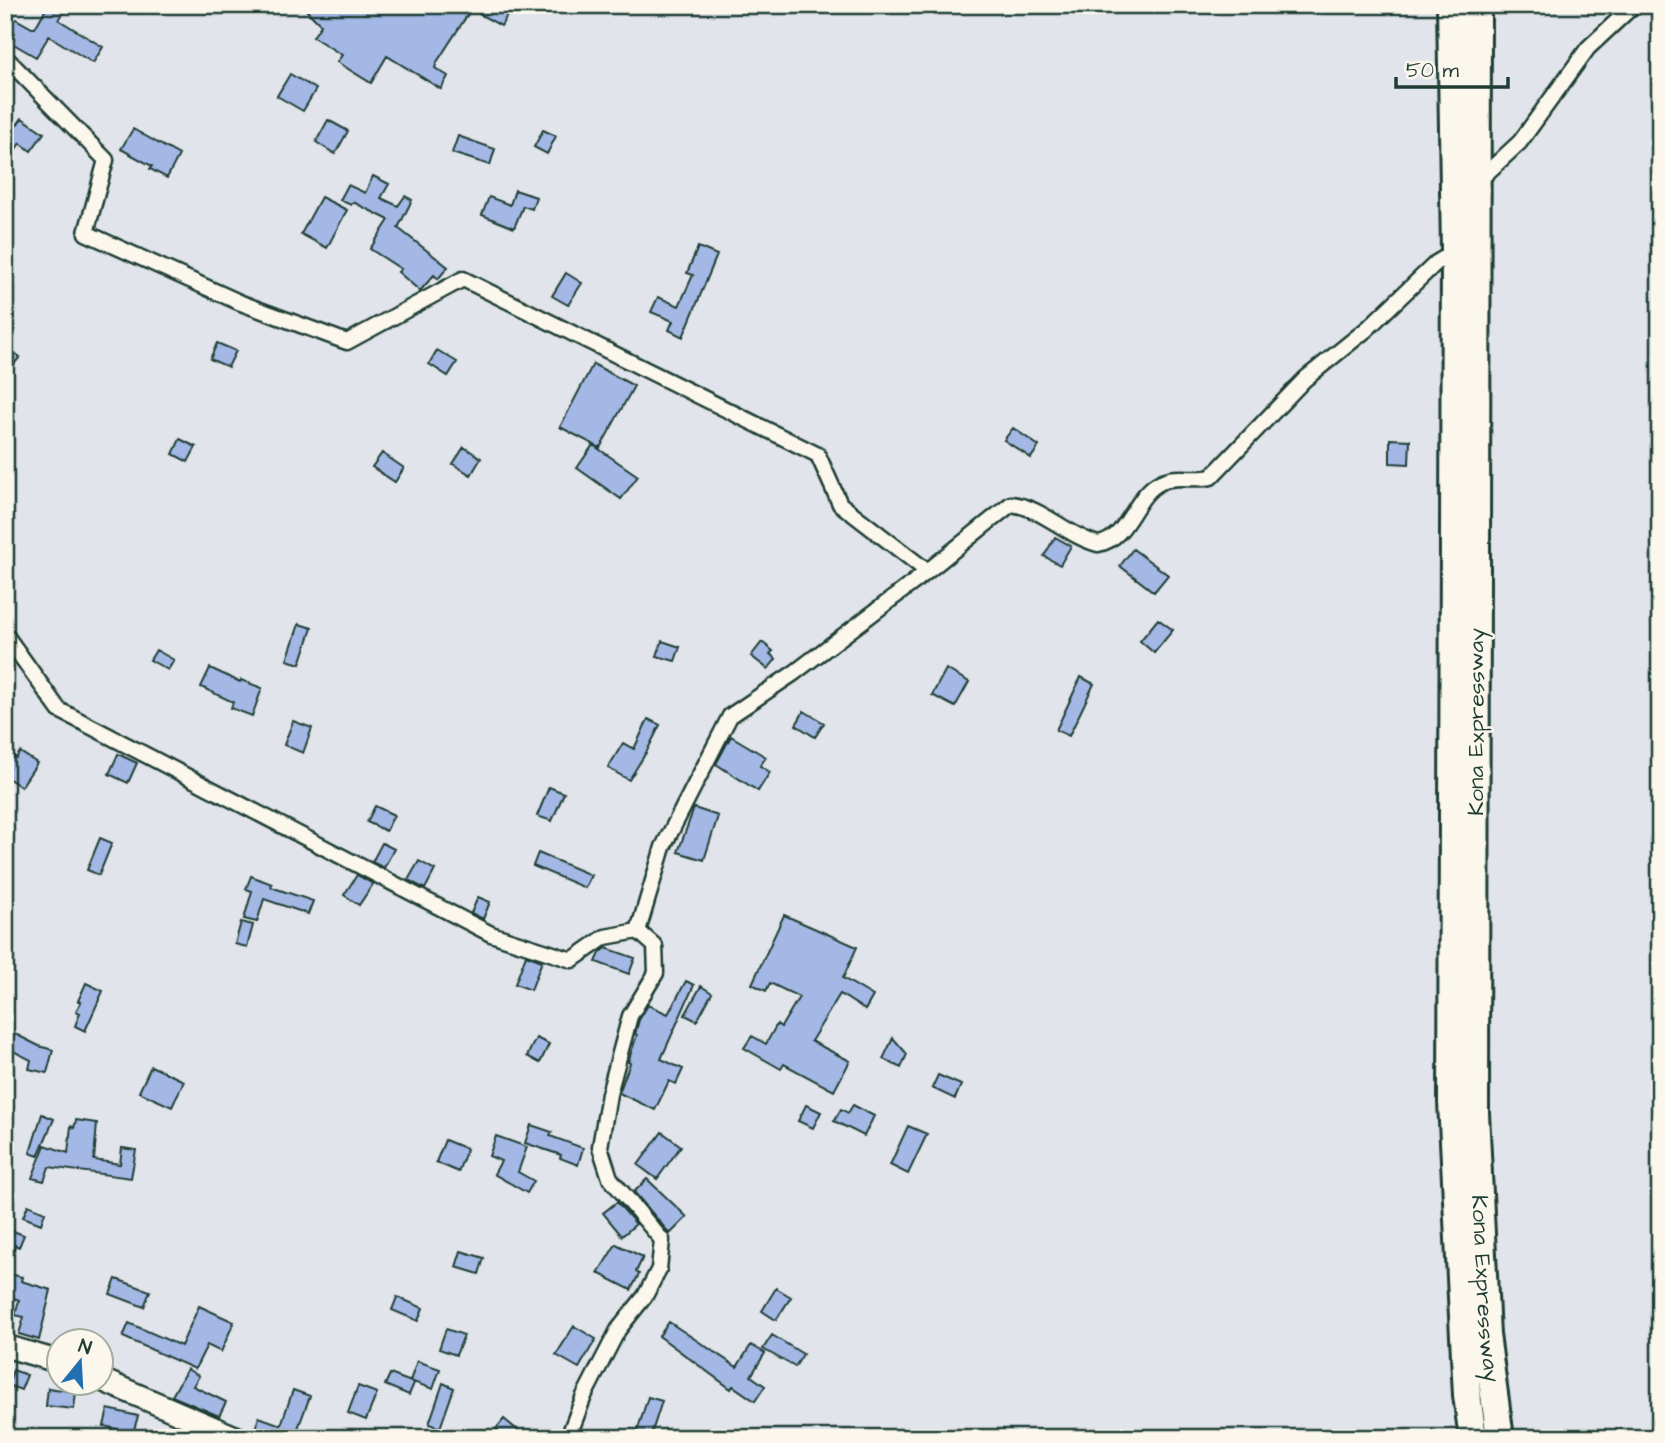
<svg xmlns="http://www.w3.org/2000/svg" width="1665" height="1443" viewBox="0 0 1665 1443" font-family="'Architects Daughter',sans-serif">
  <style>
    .building { fill: #a4b8e6; stroke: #1f3d34; stroke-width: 2 }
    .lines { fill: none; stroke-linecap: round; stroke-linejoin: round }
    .street-casing { stroke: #1f3d34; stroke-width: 19 }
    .secondary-casing { stroke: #1f3d34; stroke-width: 26 }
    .highway-casing { stroke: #1f3d34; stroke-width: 32 }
    .street { stroke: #fbf7ec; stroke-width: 14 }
    .secondary { stroke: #fbf7ec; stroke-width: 21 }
    .highway { stroke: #fbf7ec; stroke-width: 26 }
    .labels { text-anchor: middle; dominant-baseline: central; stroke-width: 5; stroke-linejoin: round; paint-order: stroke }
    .street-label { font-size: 23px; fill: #1f3d34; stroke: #fbf7ec }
  </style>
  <rect width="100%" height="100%" fill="#e1e4ea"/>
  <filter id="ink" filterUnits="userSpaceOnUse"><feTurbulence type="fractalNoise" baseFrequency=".0143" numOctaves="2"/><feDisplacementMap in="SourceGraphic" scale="14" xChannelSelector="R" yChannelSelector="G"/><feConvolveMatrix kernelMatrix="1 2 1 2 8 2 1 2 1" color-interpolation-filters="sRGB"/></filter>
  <g filter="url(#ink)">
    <path class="building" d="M48,5H68L59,20L103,47L93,63L49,36L36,57L5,39V13L32,28H35Z
      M301,5H454L468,14L437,62L435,68L448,76L441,89L387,56L371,83L337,62L342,55L313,37L321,25Z
      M463,5H497L509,12L501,26Z
      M290,74L316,89L303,111L277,96Z
      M22,118L44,133L31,151L20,143L16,149L5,141Z
      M328,120L348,131L335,154L316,142Z
      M133,129L179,155L167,178L150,169L152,166L121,149Z
      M543,130L556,136L547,154L534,147Z
      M458,136L495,149L490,165L452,153Z
      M373,176L389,184L381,198L398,206L405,196L412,200L398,228L448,267L438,279L434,275L420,291L398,272L401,269L370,249L389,220L353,202L351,205L340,200L348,185L365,193Z
      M515,190L536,197L532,209L523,206L514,228L482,215L489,197L510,205Z
      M321,197L347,210L327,248L301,234Z
      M698,247L717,255L683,337L669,330L673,321L651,312L658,297L679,306L693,275L687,273Z
      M566,273L582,283L568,305L552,296Z
      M217,343L236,351L228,367L210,359Z
      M5,346L20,357L5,375Z
      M437,350L457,362L448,376L429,364Z
      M593,364L634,386L600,448L560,427Z
      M1013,428L1039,446L1031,458L1004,440Z
      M180,439L196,447L188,462L173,454Z
      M1390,439L1410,440L1409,464L1390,463Z
      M593,445L638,476L621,499L577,468Z
      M464,447L481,458L471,475L453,464Z
      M382,453L404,468L395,482L372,467Z
      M1055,537L1071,546L1060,565L1044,556Z
      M1133,549L1168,575L1154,592L1120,566Z
      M1158,619L1173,630L1154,653L1140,641Z
      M299,624L312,628L300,664L287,660Z
      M662,641L680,647L675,661L657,656Z
      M762,642L773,651L770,654L776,659L768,669L751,656Z
      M156,650L174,660L168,670L150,660Z
      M210,668L240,682L241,680L262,688L252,716L231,708L233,702L201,687Z
      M946,669L969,682L955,707L932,695Z
      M1081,677L1094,684L1069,736L1056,730Z
      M804,711L824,723L815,737L796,725Z
      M648,719L660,725L647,751L629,780L608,768L623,743L634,749Z
      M293,721L312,728L303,753L284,745Z
      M731,736L766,757L760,766L770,772L758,791L716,764Z
      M5,752L16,758L20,752L37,763L21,787L5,776Z
      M118,754L137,763L128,783L109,774Z
      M549,787L564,793L552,821L537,816Z
      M375,806L394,815L386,831L367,822Z
      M694,808L718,816L704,860L678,852Z
      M100,838L112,843L99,875L87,870Z
      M382,843L394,849L384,868L372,862Z
      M538,853L591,875L585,888L533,866Z
      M419,861L435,870L425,889L408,880Z
      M357,875L373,884L359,905L344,895Z
      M251,876L272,884L271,887L313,901L308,914L264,899L257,922L244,919L252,891L246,889Z
      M478,897L490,902L483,919L471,913Z
      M784,915L857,947L843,978L873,996L865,1010L840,994L811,1041L850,1061L834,1091L784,1064L781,1069L744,1048L752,1036L766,1044L777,1024L781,1027L799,997L770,983L766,991L752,984Z
      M241,922L253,925L247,947L235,944Z
      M606,948L635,958L629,974L596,962L600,953Z
      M526,955L542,961L531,990L515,984Z
      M686,981L694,985L661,1059L683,1069L676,1084L669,1081L655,1110L619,1093L630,1063L628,1062L637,1035L635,1034L639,1020L648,1005L668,1014Z
      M86,983L103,991L85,1031L75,1026L80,1013L76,1011L81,1002L78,1001Z
      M701,986L712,993L697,1021L685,1015Z
      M5,1029L39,1046L53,1050L47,1073L29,1069L31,1060L5,1047Z
      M536,1038L549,1044L540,1063L527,1056Z
      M893,1038L907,1054L901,1068L883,1059Z
      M151,1066L184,1081L172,1107L139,1092Z
      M938,1075L961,1085L955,1099L932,1088Z
      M806,1105L821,1112L813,1128L798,1121Z
      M853,1105L874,1116L864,1136L834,1121L841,1109L848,1113Z
      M42,1114L54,1119L38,1156L30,1153Z
      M76,1120L97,1123L94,1160L120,1164L122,1148L136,1150L131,1178L49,1167L44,1181L32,1178L45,1145L68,1153L71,1126L74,1128Z
      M531,1125L552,1132L550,1136L583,1148L578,1165L560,1158L561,1155L525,1143Z
      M908,1126L927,1134L908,1174L890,1165Z
      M662,1132L681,1146L657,1179L638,1165Z
      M496,1136L527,1147L518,1172L534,1181L527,1193L494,1174L501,1161L489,1156Z
      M445,1140L467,1149L458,1172L436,1162Z
      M647,1179L687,1217L670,1234L634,1192Z
      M617,1202L636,1224L622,1236L603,1213Z
      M28,1205L45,1212L41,1224L23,1217Z
      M5,1228L24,1235L19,1247L15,1245L9,1266H5Z
      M616,1244L643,1257L636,1272L639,1274L631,1290L598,1273Z
      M461,1251L484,1258L479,1274L456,1267Z
      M10,1274L22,1277L21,1281L51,1290L39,1340L19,1334L24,1317L15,1315L19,1300L5,1295Z
      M116,1279L150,1291L144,1307L110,1294Z
      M776,1288L791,1297L776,1320L762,1311Z
      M397,1297L423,1308L418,1321L392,1310Z
      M199,1306L234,1322L221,1352L207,1345L195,1369L123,1337L129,1323L181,1346Z
      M669,1322L737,1367L751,1345L765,1353L751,1376L765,1386L755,1401L733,1386L731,1389L659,1336Z
      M574,1326L596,1339L579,1368L556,1355Z
      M446,1329L464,1335L456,1355L439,1349Z
      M772,1335L803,1354L795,1367L763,1349Z
      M417,1361L440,1369L433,1389L410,1381Z
      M187,1369L199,1376L193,1386L226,1402L219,1416L172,1396Z
      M13,1370L27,1375L21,1390L8,1385Z
      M390,1374L414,1383L409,1395L385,1385Z
      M443,1383L454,1388L440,1428L429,1424Z
      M358,1386L377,1393L366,1420L348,1413Z
      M48,1388L76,1392L74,1409L46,1406Z
      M293,1390L310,1396L297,1431L311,1438H252L259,1417L281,1425Z
      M648,1397L662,1401L650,1438H645L636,1435Z
      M108,1409L138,1416L133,1433L104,1426Z
      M504,1419L527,1438H493L498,1431L496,1429Z"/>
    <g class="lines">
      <g class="street-casing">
        <path id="street" d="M5,57L106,160L86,233L241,303L347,342L463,279L818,455L840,504L927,571
          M1477,182L1520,142L1588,48L1634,5
          M5,634L59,710L491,934L572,960L605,937L638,931
          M568,1438L584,1396L618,1330L645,1296L659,1269L662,1240L610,1178L600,1147L609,1094L630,1016L656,973L655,946L638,931L663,847L730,716L794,673L914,582L1011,504C1042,507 1067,536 1098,544C1129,539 1134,494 1161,482C1176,474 1195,481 1211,477L1305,379L1367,329L1436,263L1456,251"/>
      </g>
      <g class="secondary-casing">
        <path id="secondary" d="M5,1346L60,1362
          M102,1380L237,1438"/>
      </g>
      <g class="highway-casing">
        <g id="highway">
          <path d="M1451,5L1455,251L1452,1102L1467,1395L1473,1438"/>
          <path id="s1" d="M1477,5L1475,1113L1486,1335L1500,1438"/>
        </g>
      </g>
      <use href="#street" class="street"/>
      <use href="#secondary" class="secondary"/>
      <use href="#highway" class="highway"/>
    </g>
  </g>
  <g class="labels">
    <g class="street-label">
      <text transform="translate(1476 722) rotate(-90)">Kona Expressway</text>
      <text stroke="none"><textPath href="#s1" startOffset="1284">Kona Expressway</textPath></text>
    </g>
  </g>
  <rect width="1665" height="1443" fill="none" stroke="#fbf7ec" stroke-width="28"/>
  <rect x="14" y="14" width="1637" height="1415" fill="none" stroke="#1f3d34" stroke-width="2.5" filter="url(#ink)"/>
  <g transform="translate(80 1362) rotate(18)"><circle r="33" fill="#fbf7ec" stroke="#a3ada2" stroke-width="2"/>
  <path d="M0-5L12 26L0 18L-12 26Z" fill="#1f6fb2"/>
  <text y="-10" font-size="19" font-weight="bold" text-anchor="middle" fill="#1f3d34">N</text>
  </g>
  <path d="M1396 77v10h112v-10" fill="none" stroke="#1f3d34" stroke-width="3.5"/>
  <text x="1406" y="77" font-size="21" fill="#1f3d34" stroke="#fbf7ec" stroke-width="5" paint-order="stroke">50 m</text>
</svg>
